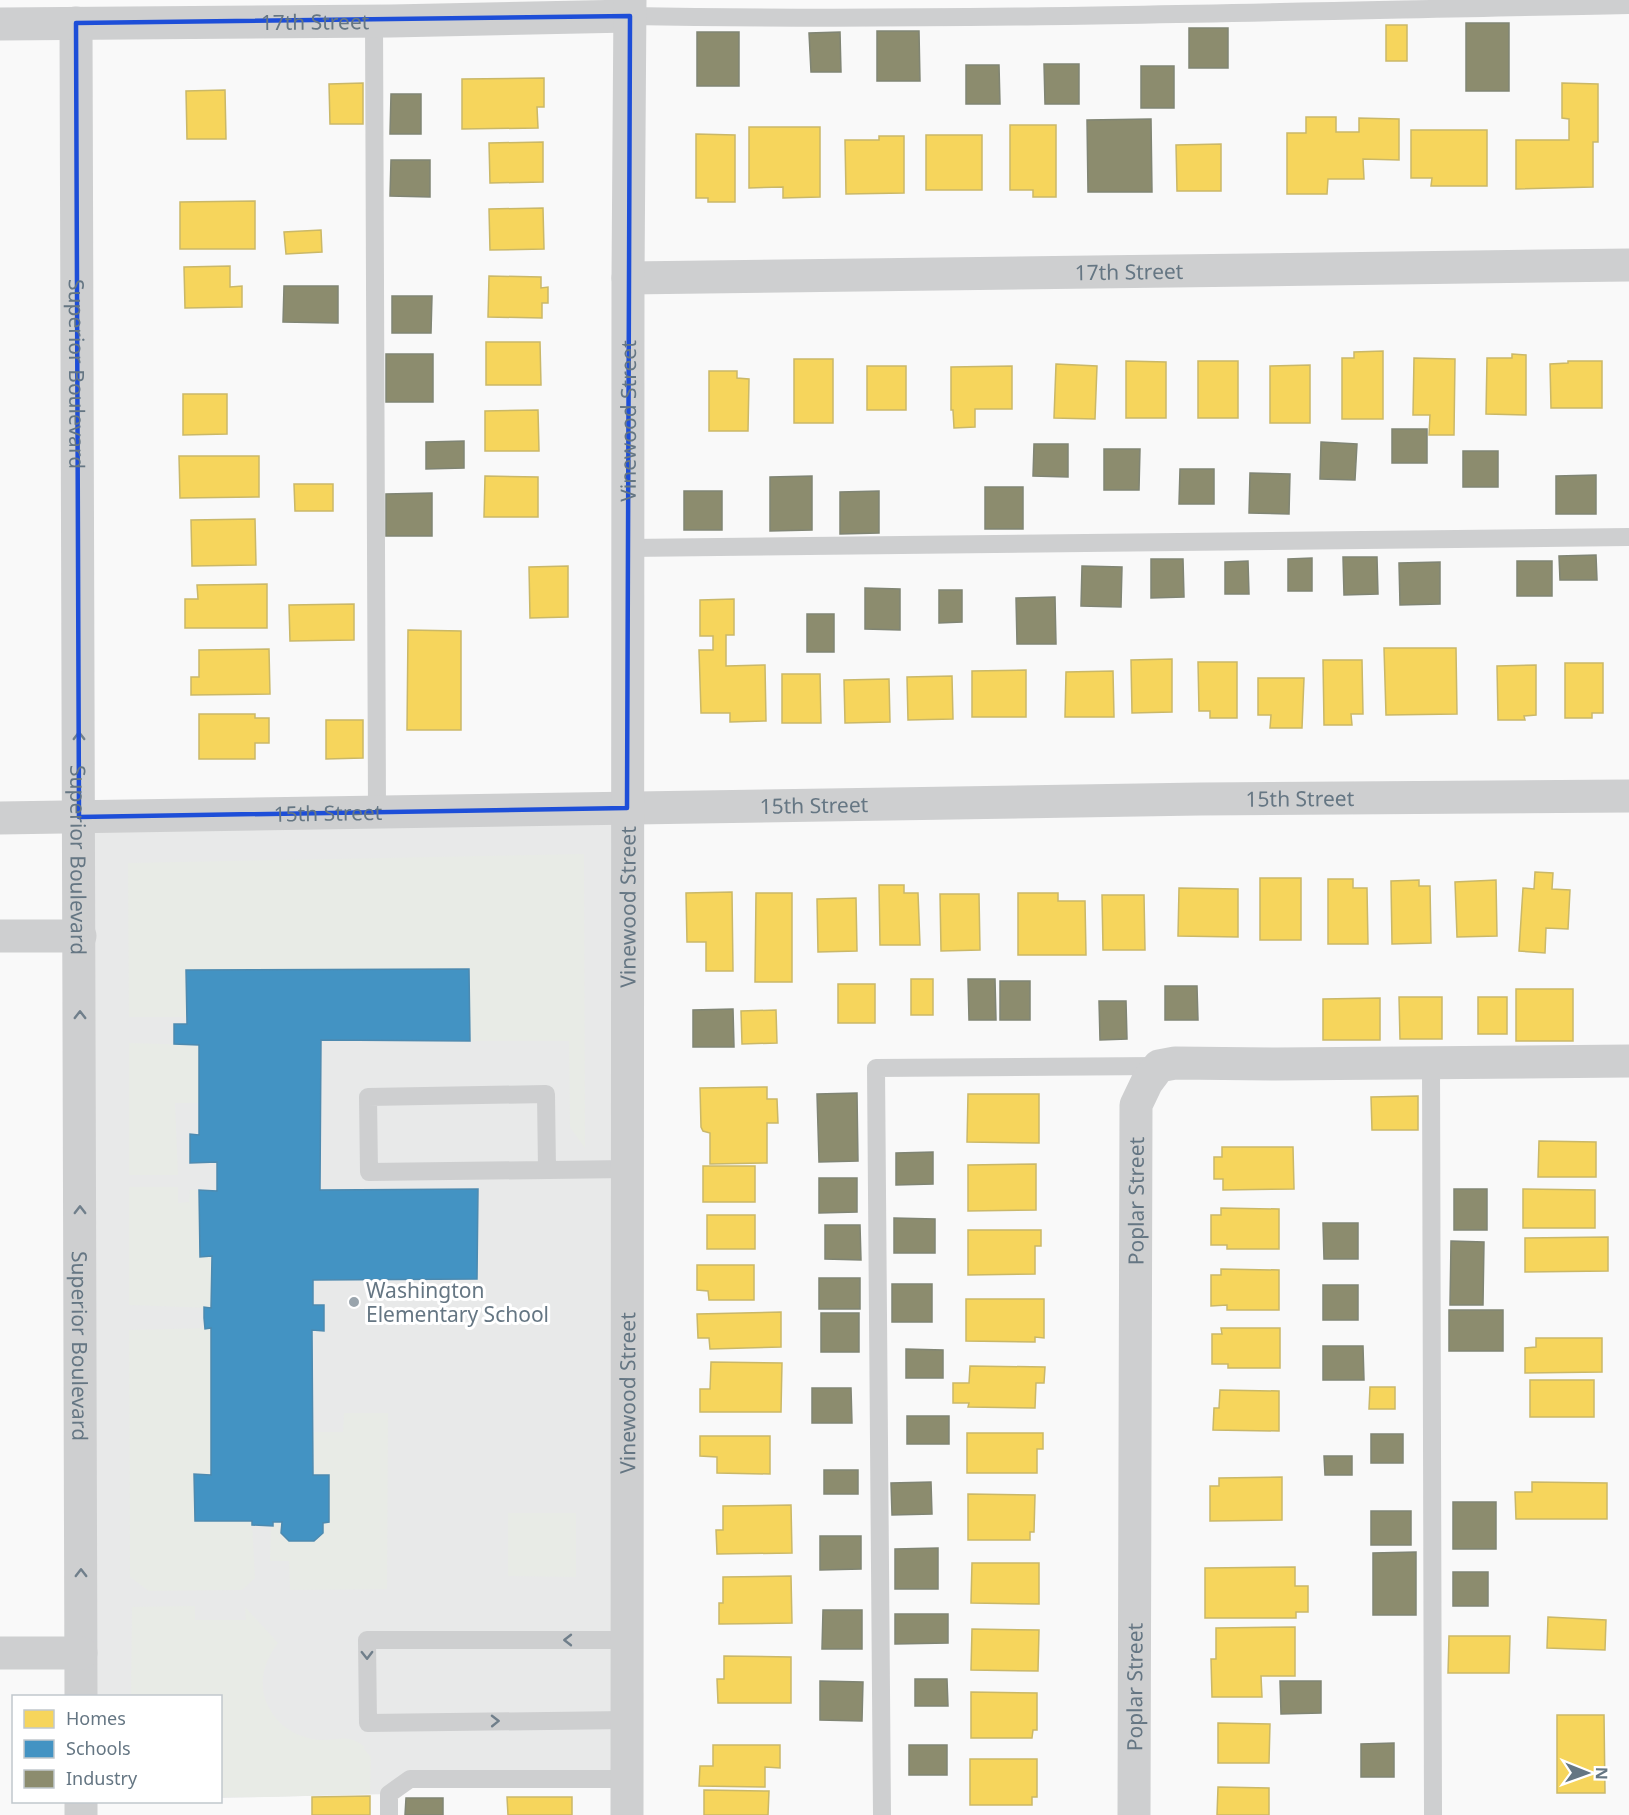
<svg xmlns="http://www.w3.org/2000/svg" width="1629" height="1815" viewBox="0 0 1629 1815" font-family="'Noto Sans',sans-serif">
  <style>
    .built { fill: #e8e9e9 }
    .green { fill: #e8ebe6 }
    .homes { fill: #f6d55c; stroke: #cab868; stroke-width: 1.5 }
    .schools { fill: #4393c3; stroke: #4d8ab0; stroke-width: 1.5 }
    .industry { fill: #8c8c6e; stroke: #808574; stroke-width: 1.5 }
    .lines { fill: none; stroke-linecap: round; stroke-linejoin: round }
    .lane { stroke: #cecfd0; stroke-width: 18 }
    .street { stroke: #cecfd0; stroke-width: 33 }
    .oneway { stroke: #707f8b }
    .marked { fill: none; stroke: #1d4ed8; stroke-width: 4.5; stroke-linejoin: round }
    .poi-dot { fill: #99a4ac; stroke: #fff; stroke-width: 2 }
    .labels { text-anchor: middle; dominant-baseline: central; stroke-width: 6; stroke-linejoin: round; paint-order: stroke }
    .street-label { font-size: 21px; fill: #657683; stroke: #fff }
    .poi-label { font-size: 21px; fill: #657683; stroke: #fff; text-anchor: start }
  </style>
  <rect width="100%" height="100%" fill="#f9f9f9"/>
  <path class="built" d="M627,808V1779H410L389,1794L221,1798L220,1696H81L79,817Z"/>
  <path class="green" d="M584,854L585,1148L570,1127L569,1041H470L469,969L187,970V1017H129L128,863Z
    M129,1043L199,1045V1103H175L178,1175H129Z
    M129,1187H178V1203L189,1202L190,1190H199L201,1257L212,1256L211,1308L129,1305Z
    M211,1328V1475H194L195,1521H252L255,1578L242,1590L149,1591L130,1577L129,1330Z
    M344,1413H388L387,1589L290,1590L289,1561H270L271,1526L273,1522H282L281,1533L289,1541H314L323,1533V1523L329,1522V1475H313V1432H343Z
    M508,1513H576V1577L508,1576Z
    M195,1606V1620H246L245,1607L278,1643C266,1659 260,1676 264,1695C271,1722 295,1739 322,1740C341,1740 348,1734 365,1747L363,1748L371,1757L370,1794L267,1797H221L220,1696H131L132,1607Z"/>
  <path class="homes" d="M1386,25H1407V61H1386Z
    M544,78V107H537L538,128L462,129V79Z
    M363,83V124H330L329,84Z
    M1562,83L1598,84V142H1593V187L1516,189V140H1569V119L1562,118Z
    M225,90L226,139H187L186,91Z
    M1306,117H1336V132H1359V118L1399,119V160L1363,159L1364,179H1328L1327,194H1287V133H1306Z
    M1010,125H1056V197H1033V190H1010Z
    M749,127H820V197L783,198V187L749,188Z
    M1411,130H1487V186H1431L1432,178H1411Z
    M696,134L735,135V202H708V198H696Z
    M926,135H982V190H926Z
    M879,136H904V193L846,194L845,140H879Z
    M543,142V182L490,183L489,143Z
    M1221,144V191H1177L1176,145Z
    M255,201V249H180V202Z
    M543,208L544,249L490,250L489,209Z
    M321,230L322,252L286,254L284,232Z
    M230,266V287L242,286V307L185,308L184,267Z
    M489,276L541,277V288L548,287V303H542V318L488,317Z
    M486,342H540L541,385H486Z
    M1383,351V419H1342V358H1354V352Z
    M1512,354L1526,355V415L1486,414L1487,358H1512Z
    M1414,358L1455,359L1454,435H1429L1430,415H1413Z
    M794,359H833V423H794Z
    M1126,361L1166,362V418H1126Z
    M1198,361H1238V418H1198Z
    M1568,361H1602V408H1551L1550,364L1568,363Z
    M1056,364L1097,366L1095,419L1054,418Z
    M1310,365V423H1270V366Z
    M867,366H906V410H867Z
    M1012,366V409H975V427L954,428L953,410H951V367Z
    M709,371H737V378L749,379L748,431H709Z
    M183,394H227V434L183,435Z
    M538,410L539,451H485V411Z
    M179,456H259V497L180,498Z
    M485,476L538,477V517H484Z
    M294,484H333V511H295Z
    M255,519L256,565L192,566L191,520Z
    M568,566V617L530,618L529,567Z
    M267,584V628H185V599H198L197,585Z
    M734,599V635H726V666L765,665L766,721L730,722V713H701L699,650H713V636H700V600Z
    M354,604V640L290,641L289,605Z
    M408,630L461,631V730H407Z
    M1384,648H1456L1457,714L1386,715Z
    M269,649L270,694L191,695V677H199V650Z
    M1172,659V712L1132,713L1131,660Z
    M1323,660H1362L1363,714H1351L1352,725H1324Z
    M1198,662H1237V718H1210V711H1199Z
    M1565,663H1603V713H1592V718H1565Z
    M1536,665V715L1524,716L1525,720H1498L1497,666Z
    M1026,670V717H972V671Z
    M1113,671L1114,717H1065L1066,672Z
    M782,674H820L821,723H782Z
    M952,676L953,719L908,720L907,677Z
    M1258,678H1304L1302,728H1270L1271,715H1258Z
    M889,679L890,722L845,723L844,680Z
    M199,714H255V718H269V743H255V759H199Z
    M326,720H363V758L326,759Z
    M1535,872L1553,873L1552,889L1570,890L1568,929L1546,928L1545,953L1519,951L1523,888L1534,889Z
    M1260,878H1301V940H1260Z
    M1328,879H1353V888H1367L1368,944H1328Z
    M1419,880V886H1430L1431,943L1392,944L1391,881Z
    M1496,880L1497,936L1457,937L1455,882Z
    M879,885H904V893H918L920,945H880Z
    M1179,888L1238,889V937L1178,936Z
    M732,892L733,971H706V942H687L686,893Z
    M756,893H792V982H755Z
    M1018,893H1058V901H1085L1086,955H1018Z
    M940,894H979L980,950L941,951Z
    M1102,895H1144L1145,950H1103Z
    M856,898L857,951L818,952L817,899Z
    M911,979H933V1015H911Z
    M838,984H875V1023H838Z
    M1516,989H1573V1041H1516Z
    M1399,997H1442V1039H1400Z
    M1478,997H1507V1034H1478Z
    M1380,998V1040H1323V999Z
    M776,1010L777,1043L742,1044L741,1011Z
    M767,1087V1099H777L778,1123H767V1163L710,1164V1133L703,1131L701,1127L700,1088Z
    M968,1094H1039V1143L967,1142Z
    M1418,1096V1130H1372L1371,1097Z
    M1539,1141L1596,1142V1177H1538Z
    M1222,1147H1293L1294,1189L1223,1190V1179H1214V1157H1222Z
    M1036,1164V1210L968,1211V1165Z
    M703,1166H755V1202H703Z
    M1523,1189L1595,1190V1228H1523Z
    M1221,1208L1279,1209V1249H1227V1245H1211V1215H1221Z
    M707,1215H755V1249H707Z
    M968,1230H1041V1246H1035V1274L968,1275Z
    M1608,1237V1271L1525,1272V1238Z
    M697,1265H754V1300H709L708,1291L697,1290Z
    M1221,1269L1279,1270V1310H1227V1305L1211,1306V1275H1221Z
    M966,1299H1044V1338L1035,1337V1342L966,1341Z
    M781,1312V1347L710,1349L709,1338H698L697,1314Z
    M1221,1328H1280V1368H1228V1364H1212V1334H1222Z
    M1536,1338H1602V1372L1525,1373V1348L1536,1347Z
    M711,1362L782,1363L781,1412H700V1389H710Z
    M970,1366L1045,1367L1044,1383H1036L1035,1408L968,1407L969,1403H953V1383H969Z
    M1530,1380H1594V1417H1530Z
    M1370,1387H1395V1409H1369Z
    M1220,1390L1279,1391V1431L1213,1430L1214,1408H1219Z
    M967,1433H1043V1449H1037V1473H967Z
    M700,1436H770V1474L717,1473V1457L700,1456Z
    M1282,1477V1520L1210,1521V1486H1219V1478Z
    M1532,1482L1607,1483V1519H1516L1515,1492H1532Z
    M968,1494L1035,1495L1034,1532H1030V1540H968Z
    M791,1505L792,1553L717,1554L716,1530H723V1506Z
    M972,1563H1039V1604L971,1603Z
    M1295,1567V1586H1308V1612H1296V1618H1205V1568Z
    M791,1576L792,1623L719,1624V1603H723V1577Z
    M1548,1617L1606,1620L1605,1650L1547,1648Z
    M1295,1627V1676H1261L1262,1697H1212L1211,1659H1216V1628Z
    M972,1629L1039,1630L1038,1671L971,1670Z
    M1449,1636H1510L1509,1673H1448Z
    M724,1656L791,1657V1703H718L717,1679H724Z
    M971,1692L1037,1693V1730H1033L1032,1738H971Z
    M1557,1715H1604L1605,1793H1557Z
    M1218,1723L1270,1724L1269,1763H1218Z
    M713,1745H780V1768L765,1767V1787L699,1786L700,1766H713Z
    M970,1759H1037V1797H1032V1805H970Z
    M1218,1787L1269,1788V1815H1217Z
    M704,1790L769,1791L768,1815H704Z
    M370,1796V1815H312V1797Z
    M507,1797H572V1815H508Z"/>
  <path class="schools" d="M469,969L470,1041L321,1040L320,1190L478,1189L477,1279L313,1280V1305H324V1331L312,1330L313,1475H329V1522L323,1523V1533L314,1541H289L281,1533L282,1522H273V1526L252,1525V1521H195L194,1474L211,1475V1328L205,1329L204,1318V1307L211,1308L212,1256L200,1257L199,1190L217,1191V1162L190,1163V1134L199,1135V1045L174,1044V1024H187L186,970Z"/>
  <path class="industry" d="M1466,23H1509V91H1466Z
    M1189,28H1228V68H1189Z
    M877,31H919L920,81H877Z
    M697,32H739V86H697Z
    M840,32L841,72H811L809,33Z
    M1044,64H1079V104H1045Z
    M966,65H999L1000,104H966Z
    M1141,66H1174V108H1141Z
    M391,94H421V134H390Z
    M1151,119L1152,192H1088L1087,120Z
    M391,160H430V197L390,196Z
    M284,286H338V323L283,322Z
    M392,296H432L431,333H392Z
    M386,354H433V402H386Z
    M1392,429H1427V463H1392Z
    M464,441V468L426,469V442Z
    M1321,442L1357,444L1355,480L1320,479Z
    M1034,444H1068V477L1033,476Z
    M1104,449H1140L1139,490H1104Z
    M1463,451H1498V487H1463Z
    M1180,469H1214V504H1179Z
    M1250,473L1290,474L1289,514L1249,513Z
    M1596,475V514H1556V476Z
    M812,476V530L770,531V477Z
    M985,487H1023V529H985Z
    M684,491H722V530H684Z
    M879,491V533L840,534V492Z
    M432,493V536H386V494Z
    M1596,555L1597,580H1560L1559,556Z
    M1343,557H1377L1378,594L1344,595Z
    M1312,558V591H1288V559Z
    M1151,559H1183L1184,597L1151,598Z
    M1248,561L1249,594H1225V562Z
    M1517,561H1552V596H1517Z
    M1440,562V604L1400,605L1399,563Z
    M1082,566L1122,567L1121,607L1081,606Z
    M865,588L900,589V630L865,629Z
    M939,590H962V622L939,623Z
    M1055,597L1056,644H1017L1016,598Z
    M807,614H834V652H807Z
    M968,979H995L996,1020H969Z
    M1000,981H1030V1020H1000Z
    M1165,986H1197L1198,1020H1165Z
    M1099,1001H1126L1127,1039L1100,1040Z
    M733,1009L734,1047H693V1010Z
    M857,1093L858,1161L819,1162L817,1094Z
    M933,1152V1184L896,1185V1153Z
    M819,1178H857V1212L819,1213Z
    M1454,1189H1487V1230H1454Z
    M894,1218L935,1219V1253H894Z
    M1323,1223H1358V1259H1324Z
    M825,1225H860L861,1260L825,1259Z
    M1451,1241L1484,1242L1483,1305H1450Z
    M819,1278H860V1309H819Z
    M892,1284H932V1322H892Z
    M1323,1285H1358V1320H1323Z
    M1449,1310H1503V1351H1449Z
    M821,1313H859V1352H821Z
    M1323,1346H1363L1364,1380H1323Z
    M906,1349L943,1350V1378H906Z
    M812,1388H851L852,1423H812Z
    M907,1416H949V1444H907Z
    M1371,1434H1403V1463H1371Z
    M1324,1456H1352V1475H1325Z
    M824,1470H858V1494H824Z
    M931,1482L932,1514L892,1515L891,1483Z
    M1453,1502H1496V1549H1453Z
    M1371,1511H1411V1545H1371Z
    M820,1536H861V1569L820,1570Z
    M938,1548V1589H895V1549Z
    M1416,1552V1615H1373V1553Z
    M1453,1572H1488V1606H1453Z
    M823,1610H862V1649H822Z
    M895,1614H948V1643L895,1644Z
    M915,1679H947L948,1706H915Z
    M820,1681L863,1682L862,1721L820,1720Z
    M1280,1681H1321V1713L1281,1714Z
    M1394,1743V1777H1361V1744Z
    M909,1745H947V1775H909Z
    M406,1798H443V1815H405Z"/>
  <g class="lines">
    <path class="lane" d="M630,16C963,22 1296,11 1629,5
      M374,21L377,812
      M628,548L1629,537
      M1431,1064L1433,1815
      M547,1170L546,1094L368,1097L369,1172L628,1169
      M627,1720L368,1723L367,1640H627
      M389,1815V1794L410,1779H627
      M882,1815L876,1068L1159,1066"/>
    <g class="street">
      <path id="s1" d="M76,23L81,1696"/>
      <path id="s2" d="M0,24L391,21L630,16"/>
      <path id="s3" d="M628,278L1629,265"/>
      <path id="s4" d="M0,818L1200,799L1629,796"/>
      <path d="M0,936H80"/>
      <path d="M0,1653H81"/>
      <path d="M81,1802V1815"/>
      <path id="s5" d="M627,1815L628,278L630,0"/>
      <path id="s6" d="M1134,1815L1136,1105L1147,1082L1159,1066L1175,1063L1277,1064L1629,1061"/>
    </g>
  </g>
  <defs><path id="oneway-chevron" d="M-2-3.5L2.5 0L-2 3.5" fill="none" stroke-width="1.6" stroke-linecap="round" stroke-linejoin="round" transform="scale(1.5)"/></defs>
  <g class="oneway">
    <use href="#oneway-chevron" transform="translate(79 736) rotate(-90)"/>
    <use href="#oneway-chevron" transform="translate(80 1015) rotate(-90)"/>
    <use href="#oneway-chevron" transform="translate(80 1210) rotate(-90)"/>
    <use href="#oneway-chevron" transform="translate(81 1573) rotate(-90)"/>
    <use href="#oneway-chevron" transform="translate(568 1640) rotate(180)"/>
    <use href="#oneway-chevron" transform="translate(367 1655) rotate(89)"/>
    <use href="#oneway-chevron" transform="translate(495 1721) rotate(-1)"/>
  </g>
  <path class="marked" d="M630,16L627,808L79,817L76,23Z"/>
  <circle class="poi-dot" cx="354" cy="1302" r="6"/>
  <g class="labels">
    <g class="street-label">
      <text stroke="none"><textPath href="#s2" startOffset="315">17th Street</textPath></text>
      <text stroke="none"><textPath href="#s3" startOffset="501">17th Street</textPath></text>
      <text stroke="none"><textPath href="#s1" startOffset="351">Superior Boulevard</textPath></text>
      <text stroke="none"><textPath href="#s5" startOffset="1394">Vinewood Street</textPath></text>
      <text stroke="none"><textPath href="#s4" startOffset="1300">15th Street</textPath></text>
      <text stroke="none"><textPath href="#s4" startOffset="814">15th Street</textPath></text>
      <text stroke="none"><textPath href="#s4" startOffset="328">15th Street</textPath></text>
      <text stroke="none"><textPath href="#s1" startOffset="837">Superior Boulevard</textPath></text>
      <text stroke="none"><textPath href="#s5" startOffset="908">Vinewood Street</textPath></text>
      <text stroke="none"><textPath href="#s6" startOffset="614">Poplar Street</textPath></text>
      <text stroke="none"><textPath href="#s1" startOffset="1323">Superior Boulevard</textPath></text>
      <text stroke="none"><textPath href="#s5" startOffset="422">Vinewood Street</textPath></text>
      <text stroke="none"><textPath href="#s6" startOffset="128">Poplar Street</textPath></text>
    </g>
    <g class="poi-label">
      <text x="366" y="1290">Washington<tspan x="366" dy="24">Elementary School</tspan></text>
    </g>
  </g>
  <rect x="12" y="1695" width="210" height="108" fill="#ffffff" stroke="#c1c8cd" stroke-width="1.5"/>
  <rect x="24" y="1710" width="30" height="18" fill="#f6d55c" stroke="#c1c8cd" stroke-width="1.5"/>
  <text x="66" y="1725" font-size="18" fill="#657683">Homes</text>
  <rect x="24" y="1740" width="30" height="18" fill="#4393c3" stroke="#c1c8cd" stroke-width="1.5"/>
  <text x="66" y="1755" font-size="18" fill="#657683">Schools</text>
  <rect x="24" y="1770" width="30" height="18" fill="#8c8c6e" stroke="#c1c8cd" stroke-width="1.5"/>
  <text x="66" y="1785" font-size="18" fill="#657683">Industry</text>
  <g transform="translate(1587 1773) rotate(91)" stroke="#ffffff" stroke-width="4.5" paint-order="stroke">
  <path d="M0-4.5L10 22L0 15L-10 22Z" fill="#657683"/>
  <text y="-9" font-size="16" font-weight="bold" text-anchor="middle" fill="#657683">N</text>
  </g>
</svg>
